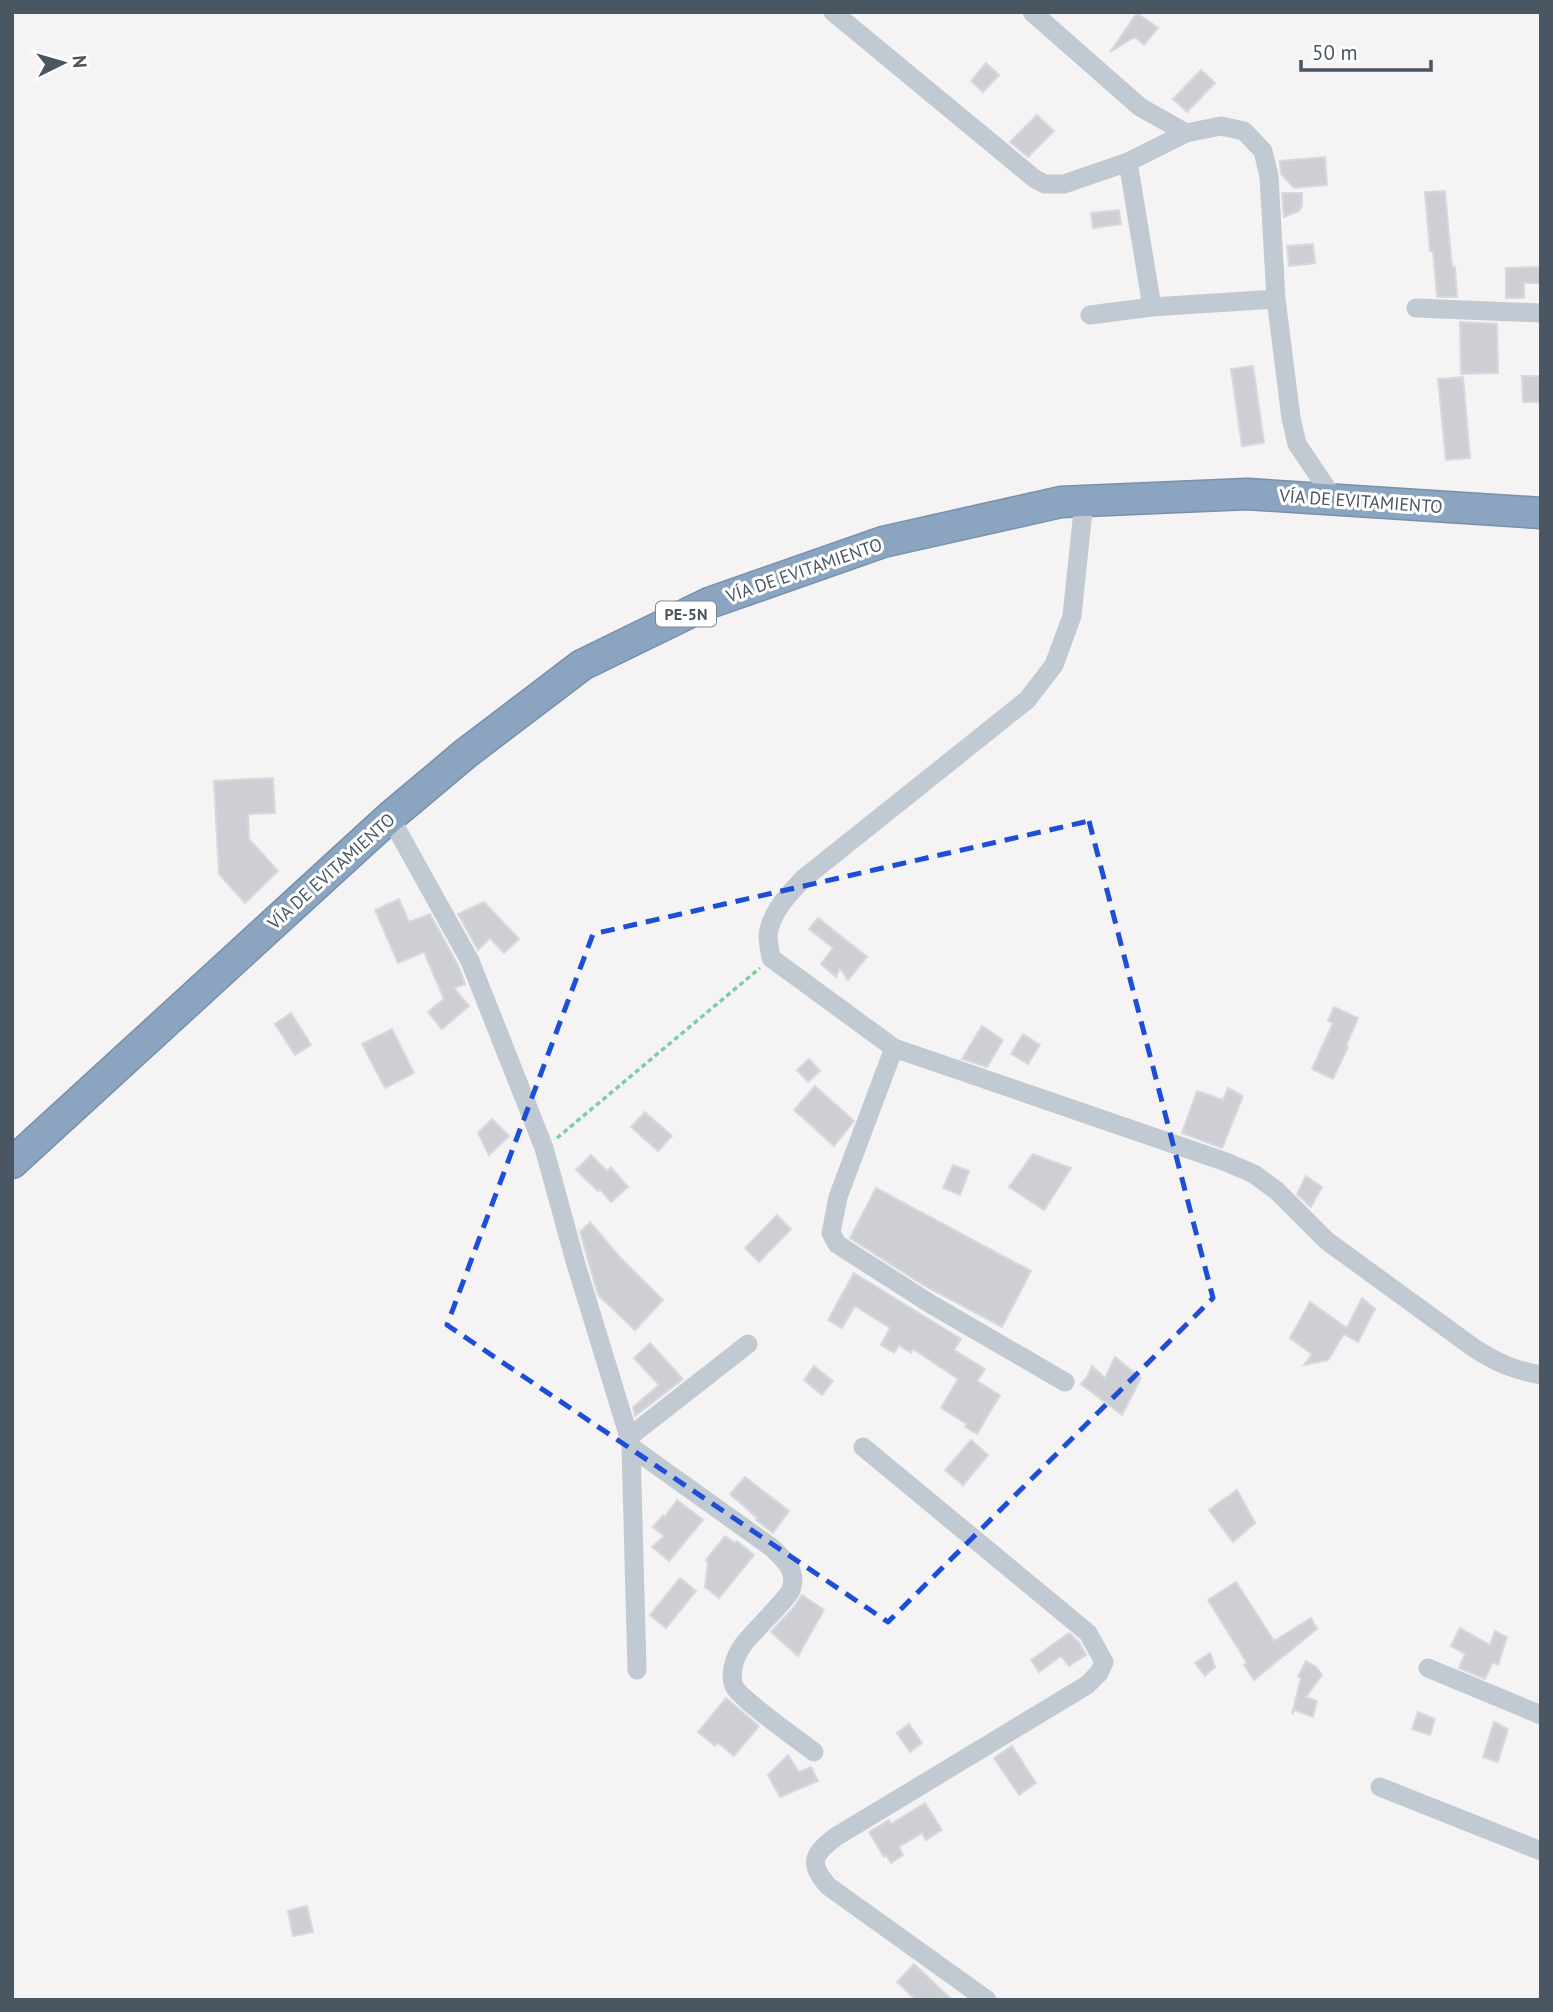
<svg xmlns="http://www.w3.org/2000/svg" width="1553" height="2012" viewBox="0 0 1553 2012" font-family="'PT Sans',sans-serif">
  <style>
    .building { fill: #cdcfd5; stroke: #d7d9de; stroke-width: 2 }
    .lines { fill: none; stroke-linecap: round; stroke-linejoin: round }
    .highway-casing { stroke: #7690ad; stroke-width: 33 }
    .path { stroke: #7ad0a6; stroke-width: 3.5; stroke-dasharray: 5 3.5; stroke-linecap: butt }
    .minor { stroke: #c1cad2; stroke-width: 19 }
    .highway { stroke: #8ba5c1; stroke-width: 30 }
    .marked { fill: none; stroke: #1d4ed8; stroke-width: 5; stroke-dasharray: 14 9; stroke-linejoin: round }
    .labels { text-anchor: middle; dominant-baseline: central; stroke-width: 6; stroke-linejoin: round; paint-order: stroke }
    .shield { fill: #fff; stroke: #808990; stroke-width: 2 }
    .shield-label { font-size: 16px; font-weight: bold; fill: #4a5661 }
    .street-label { font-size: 18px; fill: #4a5661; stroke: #fff }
  </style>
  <rect width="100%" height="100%" fill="#f5f3f3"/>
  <path class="building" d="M1137,13L1158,28L1144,45L1135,37L1110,52Z
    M986,63L999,75L983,92L971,81Z
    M1201,70L1215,83L1187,112L1173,99Z
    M1037,115L1054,131L1028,157L1010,142Z
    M1325,157L1327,185L1294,188L1281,174L1280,161Z
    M1445,191L1452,267H1455L1457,297H1437L1433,251H1430L1425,192Z
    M1282,193H1302V206L1299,211L1284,217Z
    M1119,210L1121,224L1093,228L1091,213Z
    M1313,244L1315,263L1289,266L1287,246Z
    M1541,267V283H1524V298H1506V268Z
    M1460,322L1497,324L1498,373L1461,374Z
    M1253,366L1264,443L1242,446L1231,369Z
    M1522,376H1541V402H1523Z
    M1463,377L1470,458L1446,460L1438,379Z
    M273,778L275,813L248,814L249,839L278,871L245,903L219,874L214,781Z
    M399,899L409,922L430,914L459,967L465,984L454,988L469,1006L442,1029L428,1012L444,999L424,952L398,963L375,910Z
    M484,902L519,939L504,953L490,938L478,950L458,914Z
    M818,918L867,957L848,980L840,968L836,977L821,964L833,948L809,929Z
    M1334,1007L1358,1018L1346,1046L1348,1047L1333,1079L1312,1069L1333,1023L1328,1021Z
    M291,1013L311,1045L295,1055L275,1024Z
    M982,1026L1003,1040L987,1067L962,1059Z
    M392,1029L414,1073L385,1088L362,1044Z
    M1023,1034L1040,1045L1028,1064L1011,1054Z
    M809,1059L820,1071L808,1082L797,1070Z
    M815,1086L854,1121L834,1146L794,1110Z
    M1228,1088L1243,1096L1222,1148L1182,1133L1197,1091L1223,1100Z
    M645,1112L672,1136L658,1151L631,1127Z
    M492,1119L509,1136L489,1155L478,1133Z
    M1033,1154L1071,1168L1044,1210L1009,1187Z
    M591,1155L607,1171L611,1167L628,1187L611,1202L600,1189L598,1191L576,1170Z
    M953,1165L969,1171L960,1195L943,1188Z
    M1306,1176L1322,1187L1311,1207L1297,1194Z
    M876,1188L1031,1271L1002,1327L923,1285L850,1238Z
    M777,1215L791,1229L759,1262L745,1248Z
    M590,1222L618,1255L663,1300L635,1330L598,1295L580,1232Z
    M854,1273L961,1339L954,1350L985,1369L977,1381L1000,1395L977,1434L965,1427L967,1424L941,1408L958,1379L913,1349L911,1353L899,1345L894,1353L881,1345L890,1328L855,1306L842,1328L828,1320Z
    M1362,1298L1375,1309L1358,1342L1344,1334L1328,1360L1304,1365L1312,1354L1290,1338L1310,1302L1347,1328Z
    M650,1343L683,1379L635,1416L633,1407L659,1385L634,1358Z
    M1115,1357L1141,1378L1122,1415L1081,1384L1087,1377L1092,1366L1105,1378Z
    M814,1366L833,1381L822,1395L804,1380Z
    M971,1440L988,1455L963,1485L945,1470Z
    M745,1477L789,1511L773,1533L756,1520L757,1518L730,1494Z
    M1237,1490L1255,1523L1233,1542L1209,1510Z
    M677,1500L703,1520L669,1561L652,1547L664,1536L653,1527L663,1515L665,1517Z
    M725,1536L735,1543L737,1541L754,1555L719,1598L705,1587L708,1563L706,1560Z
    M680,1578L696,1591L666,1628L650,1615Z
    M1236,1582L1274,1641L1311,1618L1317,1629L1254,1680L1244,1665L1247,1663L1208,1600Z
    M802,1595L824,1610L798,1656L771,1632L794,1607Z
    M1460,1628L1490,1645L1495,1631L1507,1637L1498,1665L1493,1662L1485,1679L1459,1668L1465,1654L1451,1646Z
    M1069,1633L1078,1641L1086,1655L1069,1666L1061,1656L1039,1672L1031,1660Z
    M1210,1653L1215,1667L1205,1676L1195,1663Z
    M1306,1661L1316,1667L1322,1675L1306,1697L1317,1701L1313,1717L1295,1710L1292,1714L1301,1678L1298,1676Z
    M726,1698L759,1726L734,1756L717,1742L715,1746L698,1732Z
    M1418,1712L1435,1719L1430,1735L1412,1729Z
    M1494,1722L1508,1729L1498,1762L1483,1757Z
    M909,1724L922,1743L910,1752L897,1733Z
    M1012,1746L1036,1783L1019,1795L994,1758Z
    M788,1755L799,1772L811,1767L818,1781L780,1797L768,1775Z
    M925,1803L942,1830L926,1840L922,1833L899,1847L903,1855L891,1863L886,1855L884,1857L869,1832L889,1820L891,1824Z
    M307,1906L313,1932L293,1936L288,1911Z
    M914,1964L952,2000H916L897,1982Z"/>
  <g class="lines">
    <g class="highway-casing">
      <path id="highway" d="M12,1163L390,817L465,754L582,665L709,603L883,542L1061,502L1247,494L1541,513"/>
    </g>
    <path class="path" d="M557,1138L760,968"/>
    <path class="minor" d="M833,12L1035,179L1045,184H1064L1128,162L1186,133L1221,126L1244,131L1263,151L1269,176L1276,299L1291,418L1297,444L1334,499
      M1032,12L1140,107L1186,133
      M1128,162L1152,307
      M1416,308L1541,313
      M1090,315L1152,307L1276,299
      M1084,501L1072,616L1054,665L1027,700L803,879C788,895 770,913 768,936C768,943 770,951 771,958L894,1048L1226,1162L1254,1174L1277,1191L1327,1241L1474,1348C1497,1363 1514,1370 1541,1375
      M390,817L470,961L544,1148L575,1261L629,1437L631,1447L637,1670
      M894,1048L838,1197L831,1233L837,1244L929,1303L1065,1382
      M629,1437L748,1344
      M631,1447L771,1547C785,1560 799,1572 790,1592C776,1611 757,1627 743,1645C735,1656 729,1673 734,1686C740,1699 800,1741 814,1752
      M863,1447L1088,1633L1104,1662L1099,1673L1087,1685L837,1836C814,1853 807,1862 828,1886L987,2000
      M1428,1668L1541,1715
      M1380,1787L1541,1851"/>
    <use href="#highway" class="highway"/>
  </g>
  <path class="marked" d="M1089,821L1213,1298L888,1622L447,1325L593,934Z"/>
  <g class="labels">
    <rect class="shield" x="656" y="601.5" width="60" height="25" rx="5"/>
    <g class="shield-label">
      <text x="686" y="614">PE-5N</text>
    </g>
    <g class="street-label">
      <text transform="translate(1361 501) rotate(4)">VÍA DE EVITAMIENTO</text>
      <text transform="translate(804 570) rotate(-19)">VÍA DE EVITAMIENTO</text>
      <text transform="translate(331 871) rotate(-42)">VÍA DE EVITAMIENTO</text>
    </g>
  </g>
  <rect width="1553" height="2012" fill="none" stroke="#4a5661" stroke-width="28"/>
  <g transform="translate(63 63) rotate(85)" stroke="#ffffff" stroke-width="5" paint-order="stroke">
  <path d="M0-5L12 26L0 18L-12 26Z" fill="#4a5661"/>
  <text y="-10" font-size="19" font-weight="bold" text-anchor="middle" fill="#4a5661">N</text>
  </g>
  <path d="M1301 60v10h130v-10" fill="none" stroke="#4a5661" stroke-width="3.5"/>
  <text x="1312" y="60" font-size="21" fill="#4a5661" stroke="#ffffff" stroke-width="5" paint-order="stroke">50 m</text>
</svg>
